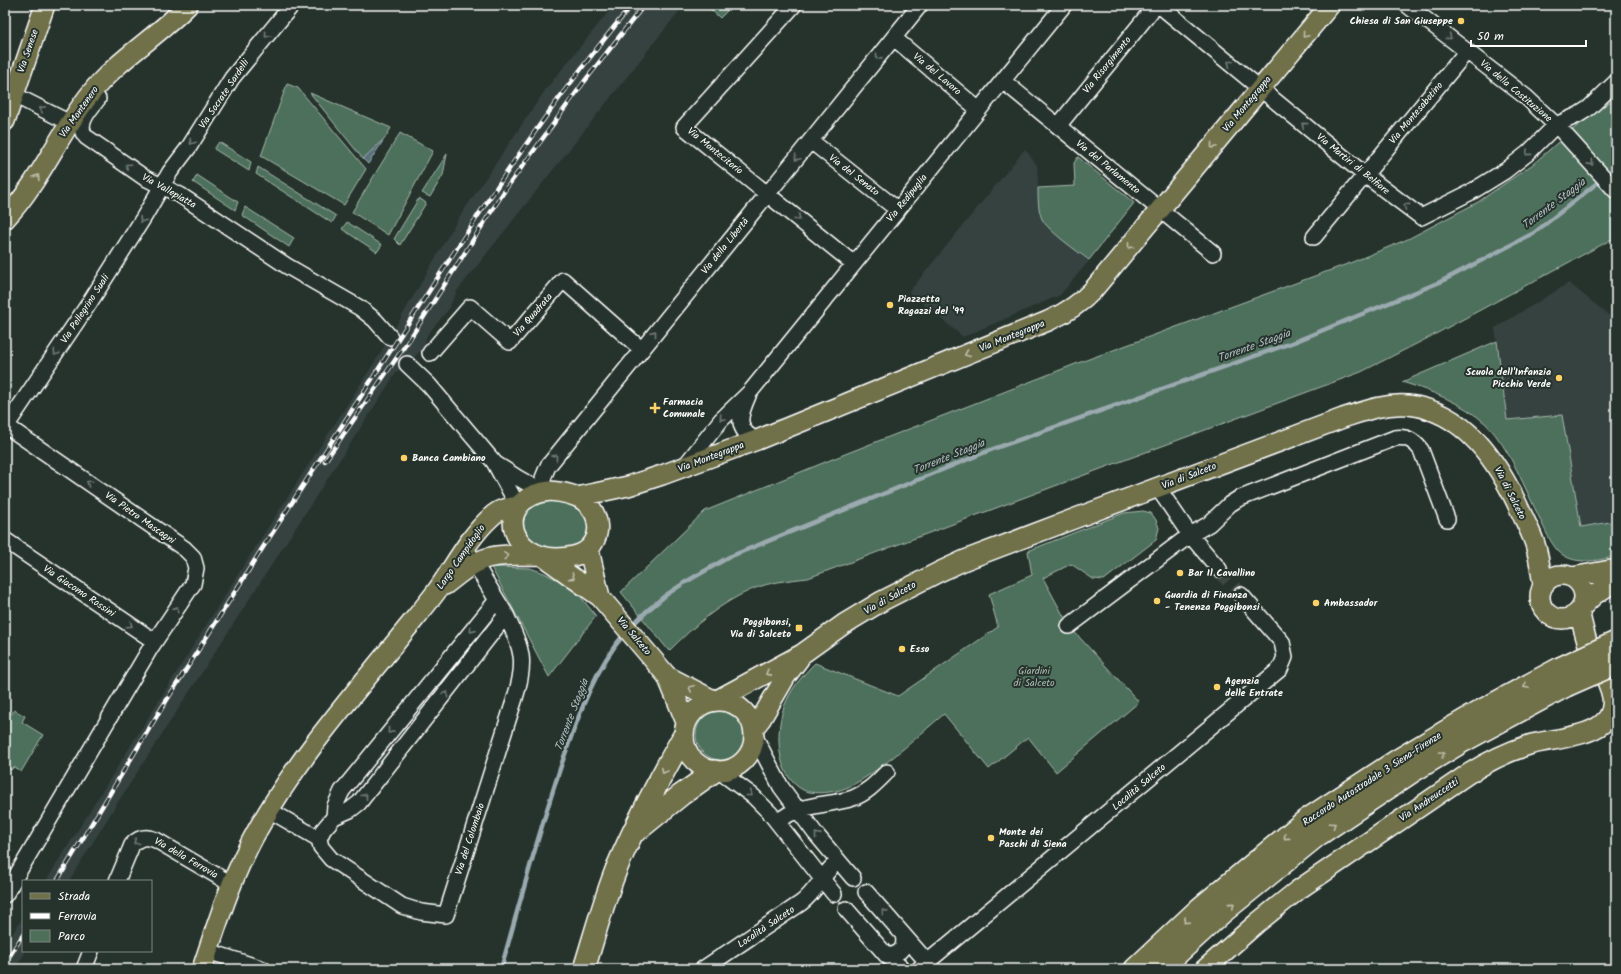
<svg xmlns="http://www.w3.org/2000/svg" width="1621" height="974" viewBox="0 0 1621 974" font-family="Kalam,sans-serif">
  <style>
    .built { fill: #354241 }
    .green { fill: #4e705b; stroke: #a6b8ad }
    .water { fill: #59727b; stroke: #9baab0 }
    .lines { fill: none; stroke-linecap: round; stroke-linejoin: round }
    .stream { stroke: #9baab0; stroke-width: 4.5 }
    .minor-tunnel { stroke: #3c4742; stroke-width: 15; stroke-dasharray: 15 8; stroke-linecap: butt }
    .minor-casing { stroke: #fff; stroke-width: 18 }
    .major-casing { stroke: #fff; stroke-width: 22 }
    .highway-casing { stroke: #fff; stroke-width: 24 }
    .minor { stroke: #26332d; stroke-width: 15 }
    .major { stroke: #70704a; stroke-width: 19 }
    .highway { stroke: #70704a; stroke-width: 21 }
    .rail-casing { stroke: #fff; stroke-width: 4.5 }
    .rail { stroke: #26332d; stroke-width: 3; stroke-dasharray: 9; stroke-linecap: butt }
    .highway-bridge-casing { stroke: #fff; stroke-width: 24; stroke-linecap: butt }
    .highway-bridge { stroke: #70704a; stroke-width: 21 }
    .oneway { stroke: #727a76 }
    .oneway2 { stroke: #bfbfae }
    .poi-dot { fill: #ffd166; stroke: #26332d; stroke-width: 1.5 }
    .labels { text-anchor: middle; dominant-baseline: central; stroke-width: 4; stroke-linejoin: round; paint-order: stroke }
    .poi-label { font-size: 10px; font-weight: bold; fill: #fff; stroke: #26332d; text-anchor: start }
    .street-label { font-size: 10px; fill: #fff; stroke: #26332d }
    .park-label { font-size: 10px; fill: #afbfb5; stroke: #26332d }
    .water-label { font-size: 11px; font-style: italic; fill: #b4c0c4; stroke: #26332d }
  </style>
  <rect width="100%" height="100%" fill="#26332d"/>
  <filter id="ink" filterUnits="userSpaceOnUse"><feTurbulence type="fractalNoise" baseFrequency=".025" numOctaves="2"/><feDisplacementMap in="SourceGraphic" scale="8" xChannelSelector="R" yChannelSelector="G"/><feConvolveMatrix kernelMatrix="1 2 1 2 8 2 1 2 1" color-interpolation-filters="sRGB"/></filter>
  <g filter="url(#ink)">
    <path class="built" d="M614,5H684L457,291L448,310L427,335L423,349L396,373L116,805L69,881H46L235,579L381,352L458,219L546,89Z
      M1025,149L1037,165L1039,208L1042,219L1047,226L1089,261L1060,295L963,337L909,292Z
      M1569,283L1616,321V521L1581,527L1562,415L1507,420L1495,328Z
      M23,917V951H26L15,969H5V946Z"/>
    <path class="green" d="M706,5H733L720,18Z
      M287,84L298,88L366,169L344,205L261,156Z
      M310,93L391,128L385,138L363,159Z
      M1616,97V237L1430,337L1361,372L808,578C790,580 770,582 753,589C720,603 695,625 669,651L621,592L705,511L845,454L1078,363L1350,263L1408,239L1478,202L1533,164L1572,130Z
      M400,133L433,151L388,235L352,212Z
      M219,142L251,162L249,171L214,149Z
      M447,154L443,175L430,197L422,193Z
      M1078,157L1134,203L1089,260C1077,251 1048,231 1042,219C1038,210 1038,198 1038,188L1075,186L1074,163Z
      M258,167L336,216L332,223L256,174Z
      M197,175L238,202L235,210L193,182Z
      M419,198L426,203L400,245L394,239Z
      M245,207L294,238L289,247L242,215Z
      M347,222L382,245L377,252L342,229Z
      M1497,341L1507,420L1562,415L1581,527L1616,521V556C1598,561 1573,566 1558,551C1550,542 1545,530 1540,519C1525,489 1510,448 1486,424C1463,403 1431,391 1402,382Z
      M549,500C565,502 582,506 588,522C590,527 591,533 588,537C586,541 583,544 581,547L547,550L524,538L522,517L531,506Z
      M1143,511L1151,513L1156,520L1159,528L1156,540L1104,580L1093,579L1071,564L1043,578L1069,626L1139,702L1056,772L1028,737L989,769L944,714C919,735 865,786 836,791C826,793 811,794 803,790C776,776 775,732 784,707C790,690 802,676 815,663L898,696L998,627L989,594L1032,575L1028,551L1124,513Z
      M491,567L530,568L544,573L558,580L580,596L596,616L549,677Z
      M5,709L12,714L14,710L25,716L22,722L43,735L21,772L14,767L11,770L5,766Z
      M696 735a25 25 0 1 1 50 0a25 25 0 1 1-50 0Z"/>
    <path class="water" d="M385,138L368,164L363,159Z"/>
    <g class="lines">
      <path class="stream" d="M630,627L648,610L666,595L684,583L729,557L993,449L1294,342L1440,282L1534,233L1616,168
        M501,969C521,898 540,827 564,757C579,714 595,668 625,633"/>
      <path class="minor-tunnel" d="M390,337L407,364
        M1219,569L1241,595"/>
      <g class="minor-casing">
        <path id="minor" d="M794,5L684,127L854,264
          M1159,5L1365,175L1421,217L1471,192L1505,171L1528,153L1556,125L1578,115L1589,108L1616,82
          M1407,5L1526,97L1560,129L1616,191
          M894,38L979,110
          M1003,81L1213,253
          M14,95L70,123
          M98,99C90,109 75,125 86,137L145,178L180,195L287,266L360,308L375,320L390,337
          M1058,126L1156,5
          M811,141L898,210
          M1314,237L1467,51
          M430,353L470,307L510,342L563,280L641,349
          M407,364L429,385L494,462L518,506
          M748,396C740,414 734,430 757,440
          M5,425L185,549L193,557L196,568L193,584L151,647L5,895
          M5,428L90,302L144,217L170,172L189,147L232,78L292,5
          M496,464L518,478L543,492
          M684,467L721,420L750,392L1064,5
          M1158,488L1190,535L1219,569
          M543,492V478L548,466L920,5
          M5,540L154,641
          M469,554L506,615C522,650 527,660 515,698L446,915L421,912L402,906L331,859L321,847L319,839L323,830L334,817L335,806L342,791L497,600
          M1069,626L1190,535L1209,524L1230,504L1238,499L1395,438C1407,436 1414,441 1421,450L1447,519
          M754,735L781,787L815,833L853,878
          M719,771L753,796L770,813L834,894
          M269,810L319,839
          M334,817L350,810L359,803L506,615
          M778,822C800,802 826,807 853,798C867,793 877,782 887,772
          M117,881L132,845C139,837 146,836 156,840L231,884
          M866,892L928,963
          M846,909L887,956L903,969
          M208,951L263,969
          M887,956C901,954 906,948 903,934
          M84,969L91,951
          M703,969L801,903C817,891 823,873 838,861
          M919,969L1280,669L1285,657L1282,642L1241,595"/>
      </g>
      <g class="major-casing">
        <path id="major" d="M5,121L45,5
          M5,219C40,182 59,133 91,93C117,60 158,36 188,5
          M550,491C562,492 575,494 584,501C605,517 602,549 574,556C510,571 488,498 550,491Z
          M577,497L628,486L662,475L757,440L1048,321C1066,313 1080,304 1093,290L1330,5
          M589,550L600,597
          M544,557L600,597L667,676L686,722
          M1540 597a22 22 0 1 1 44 0a22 22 0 1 1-44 0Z
          M1572,577L1616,569
          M445,585C457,576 470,564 484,559C500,553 521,556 538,555
          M1583,606L1594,595L1616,581
          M667,676L715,701
          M717,700L802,654L844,624L882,601L939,572L965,560L1068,521L1343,418C1364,411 1385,403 1408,405C1465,411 1498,462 1520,510C1525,521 1531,532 1535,544C1539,557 1541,572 1543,585
          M684 736a35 35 0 1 1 70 0a35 35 0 1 1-70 0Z
          M753,729L761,719L786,676L799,659
          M202,969C218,921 233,873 258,829C297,759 350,699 400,637C412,622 424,608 436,592C454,567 468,538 491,517C499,509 507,508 518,506
          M1205,969L1257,923L1298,890L1468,774C1487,762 1507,752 1529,745C1554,737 1618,739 1612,697C1609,678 1595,661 1588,644C1584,634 1582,622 1579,611"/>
      </g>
      <g class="highway-casing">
        <path id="highway" d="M638,830L681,795L715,771
          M584,969C595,934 604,899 618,865C637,821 660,778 683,737
          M1135,969L1200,908L1306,820L1396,761L1446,731L1480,711L1560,668
          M1161,969L1222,913L1317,836L1412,772L1462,742L1566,686"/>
      </g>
      <use href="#minor" class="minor"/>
      <use href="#major" class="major"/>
      <use href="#highway" class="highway"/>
      <g class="rail-casing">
        <path id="rail" d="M325,461L409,340L505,190L584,82L644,5
          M57,881L158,714L260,552L479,214C526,142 577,71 632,5
          M5,963L23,935"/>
      </g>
      <use href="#rail" class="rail"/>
      <g class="highway-bridge-casing">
        <path id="highway-bridge" d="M1560,668L1616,642
          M1566,686L1616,664"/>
      </g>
      <use href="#highway-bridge" class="highway-bridge"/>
    </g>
    <defs><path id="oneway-chevron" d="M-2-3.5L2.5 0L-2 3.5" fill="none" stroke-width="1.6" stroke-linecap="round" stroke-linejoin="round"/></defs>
    <g class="oneway">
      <use href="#oneway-chevron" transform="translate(267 35) rotate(130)"/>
      <use href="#oneway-chevron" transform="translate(1449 37) rotate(38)"/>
      <use href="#oneway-chevron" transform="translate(878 57) rotate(129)"/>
      <use href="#oneway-chevron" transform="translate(1230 63) rotate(-141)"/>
      <use href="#oneway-chevron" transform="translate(42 109) rotate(-153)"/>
      <use href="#oneway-chevron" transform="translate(1304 125) rotate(-140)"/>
      <use href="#oneway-chevron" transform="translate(192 142) rotate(122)"/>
      <use href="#oneway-chevron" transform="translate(1528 153) rotate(139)"/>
      <use href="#oneway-chevron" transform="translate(797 158) rotate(130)"/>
      <use href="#oneway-chevron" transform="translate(1591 163) rotate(48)"/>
      <use href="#oneway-chevron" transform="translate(128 166) rotate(-145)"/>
      <use href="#oneway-chevron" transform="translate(1406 206) rotate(-143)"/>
      <use href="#oneway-chevron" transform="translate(798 218) rotate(40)"/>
      <use href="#oneway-chevron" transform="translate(142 220) rotate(122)"/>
      <use href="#oneway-chevron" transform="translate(654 333) rotate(-51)"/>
      <use href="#oneway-chevron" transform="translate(56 353) rotate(124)"/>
      <use href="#oneway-chevron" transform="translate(722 418) rotate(132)"/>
      <use href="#oneway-chevron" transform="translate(555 457) rotate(-50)"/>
      <use href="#oneway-chevron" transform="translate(89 483) rotate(-145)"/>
      <use href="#oneway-chevron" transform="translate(176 609) rotate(-56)"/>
      <use href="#oneway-chevron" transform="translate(130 625) rotate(34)"/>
      <use href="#oneway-chevron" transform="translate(472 630) rotate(129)"/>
      <use href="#oneway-chevron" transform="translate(446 694) rotate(-52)"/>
      <use href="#oneway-chevron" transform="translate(390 731) rotate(129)"/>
      <use href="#oneway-chevron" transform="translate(750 794) rotate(39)"/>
      <use href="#oneway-chevron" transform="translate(365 796) rotate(-52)"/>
      <use href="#oneway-chevron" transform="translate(817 835) rotate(-129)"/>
      <use href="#oneway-chevron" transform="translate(136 842) rotate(141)"/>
      <use href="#oneway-chevron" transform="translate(884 912) rotate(-131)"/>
    </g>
    <g class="oneway2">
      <use href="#oneway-chevron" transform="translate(1305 35) rotate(130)"/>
      <use href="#oneway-chevron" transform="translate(1213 146) rotate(130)"/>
      <use href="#oneway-chevron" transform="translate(37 177) rotate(-58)"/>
      <use href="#oneway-chevron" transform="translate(1130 246) rotate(130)"/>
      <use href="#oneway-chevron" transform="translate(967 354) rotate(158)"/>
      <use href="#oneway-chevron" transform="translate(506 556) rotate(-3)"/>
      <use href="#oneway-chevron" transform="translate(572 577) rotate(35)"/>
      <use href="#oneway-chevron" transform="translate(768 673) rotate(151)"/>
      <use href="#oneway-chevron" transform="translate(1526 686) rotate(153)"/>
      <use href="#oneway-chevron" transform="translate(691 688) rotate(-155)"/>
      <use href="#oneway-chevron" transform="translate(1442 754) rotate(-31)"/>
      <use href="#oneway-chevron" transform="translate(664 771) rotate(118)"/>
      <use href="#oneway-chevron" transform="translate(1333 825) rotate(-34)"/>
      <use href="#oneway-chevron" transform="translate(1286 837) rotate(140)"/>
      <use href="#oneway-chevron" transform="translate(1232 905) rotate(-40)"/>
      <use href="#oneway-chevron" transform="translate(1186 921) rotate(138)"/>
    </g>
  </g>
  <g class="poi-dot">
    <circle cx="1461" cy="21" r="4"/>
    <circle cx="890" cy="305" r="4"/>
    <circle cx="1559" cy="378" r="4"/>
    <path d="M653 402h4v4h4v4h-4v4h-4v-4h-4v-4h4z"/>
    <circle cx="404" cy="458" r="4"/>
    <circle cx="1180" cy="573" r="4"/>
    <circle cx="1157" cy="601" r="4"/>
    <circle cx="1316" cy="603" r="4"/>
    <rect x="795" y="624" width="8" height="8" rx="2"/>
    <circle cx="902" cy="649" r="4"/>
    <circle cx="1217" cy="687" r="4"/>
    <circle cx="991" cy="838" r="4"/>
  </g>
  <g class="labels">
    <g class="poi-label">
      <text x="1453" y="21" text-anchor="end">Chiesa di San Giuseppe</text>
      <text x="898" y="299">Piazzetta<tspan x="898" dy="12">Ragazzi del '99</tspan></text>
      <text x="1551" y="372" text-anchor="end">Scuola dell'Infanzia<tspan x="1551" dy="12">Picchio Verde</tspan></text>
      <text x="663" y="402">Farmacia<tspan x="663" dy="12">Comunale</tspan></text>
      <text x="412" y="458">Banca Cambiano</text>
      <text x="1188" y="573">Bar Il Cavallino</text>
      <text x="1165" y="595">Guardia di Finanza<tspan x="1165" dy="12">- Tenenza Poggibonsi</tspan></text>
      <text x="1324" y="603">Ambassador</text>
      <text x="791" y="622" text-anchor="end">Poggibonsi,<tspan x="791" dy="12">Via di Salceto</tspan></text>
      <text x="910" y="649">Esso</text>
      <text x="1225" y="681">Agenzia<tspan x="1225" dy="12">delle Entrate</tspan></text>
      <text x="999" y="832">Monte dei<tspan x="999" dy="12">Paschi di Siena</tspan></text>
    </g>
    <g class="street-label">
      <text transform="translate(28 51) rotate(-71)">Via Senese</text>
      <text transform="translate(1107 65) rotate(-51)">Via Risorgimento</text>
      <text transform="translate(937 74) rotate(40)">Via del Lavoro</text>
      <text transform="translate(1516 91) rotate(40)">Via della Costituzione</text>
      <text transform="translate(224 94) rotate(-56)">Via Socrate Sardelli</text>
      <text transform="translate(1247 104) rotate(-50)">Via Montegrappa</text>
      <text transform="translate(79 112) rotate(-55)">Via Montenero</text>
      <text transform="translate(1416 113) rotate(-50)">Via Montesabotino</text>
      <text transform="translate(715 151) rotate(39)">Via Montecitorio</text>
      <text transform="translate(1353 164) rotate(39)">Via Martiri di Belfiore</text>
      <text transform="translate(1108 167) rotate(39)">Via del Parlamento</text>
      <text transform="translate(854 175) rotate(38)">Via del Senato</text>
      <text transform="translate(169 191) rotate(29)">Via Vallepiatta</text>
      <text transform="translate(907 198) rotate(-51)">Via Redipuglia</text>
      <text transform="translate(725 246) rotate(-51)">Via della Libertà</text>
      <text transform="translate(85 309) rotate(-57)">Via Pellegrino Suali</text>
      <text transform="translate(533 315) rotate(-49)">Via Quadrata</text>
      <text transform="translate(1012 336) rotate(-22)">Via Montegrappa</text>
      <text transform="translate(711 457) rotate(-21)">Via Montegrappa</text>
      <text transform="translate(1189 476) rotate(-21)">Via di Salceto</text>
      <text transform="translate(1510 493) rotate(63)">Via di Salceto</text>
      <text transform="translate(140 518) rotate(35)">Via Pietro Mascagni</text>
      <text transform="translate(461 557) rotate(-55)">Largo Campidoglio</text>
      <text transform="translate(79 591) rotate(34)">Via Giacomo Rossini</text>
      <text transform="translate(890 598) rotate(-29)">Via di Salceto</text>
      <text transform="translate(634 636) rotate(50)">Via Salceto</text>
      <text transform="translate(1372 779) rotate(-33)">Raccordo Autostradale 3 Siena-Firenze</text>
      <text transform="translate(1139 787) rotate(-40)">Località Salceto</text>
      <text transform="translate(1429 800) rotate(-34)">Via Andreuccetti</text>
      <text transform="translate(470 839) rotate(-72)">Via del Colombaio</text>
      <text transform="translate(186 858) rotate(30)">Via della Ferrovia</text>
      <text transform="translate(766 927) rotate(-34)">Località Salceto</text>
    </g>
    <g class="park-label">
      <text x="1034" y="671">Giardini<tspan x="1034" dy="12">di Salceto</tspan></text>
    </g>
    <g class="water-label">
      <text transform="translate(1554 204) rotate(-37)">Torrente Staggia</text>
      <text transform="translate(1254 346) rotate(-20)">Torrente Staggia</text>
      <text transform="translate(949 457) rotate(-22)">Torrente Staggia</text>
      <text transform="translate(572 715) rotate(-69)">Torrente Staggia</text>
    </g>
  </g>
  <rect width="1621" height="974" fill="none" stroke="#26332d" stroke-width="20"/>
  <rect x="10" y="10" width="1601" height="954" fill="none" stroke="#fff" stroke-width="1.5" filter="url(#ink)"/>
  <rect x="22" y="880" width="130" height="72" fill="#26332d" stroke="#7d8581"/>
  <rect x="30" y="893" width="20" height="6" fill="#70704a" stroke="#7d8581"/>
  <text x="58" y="900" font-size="12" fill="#ffffff">Strada</text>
  <rect x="30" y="913" width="20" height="6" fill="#ffffff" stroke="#7d8581"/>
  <text x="58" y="920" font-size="12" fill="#ffffff">Ferrovia</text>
  <rect x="30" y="930" width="20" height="12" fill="#4e705b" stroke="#7d8581"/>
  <text x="58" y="940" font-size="12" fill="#ffffff">Parco</text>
  <path d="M1471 40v6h115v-6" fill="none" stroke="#ffffff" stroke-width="2"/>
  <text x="1477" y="40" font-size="12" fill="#ffffff" stroke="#26332d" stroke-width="3" paint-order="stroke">50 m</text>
</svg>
